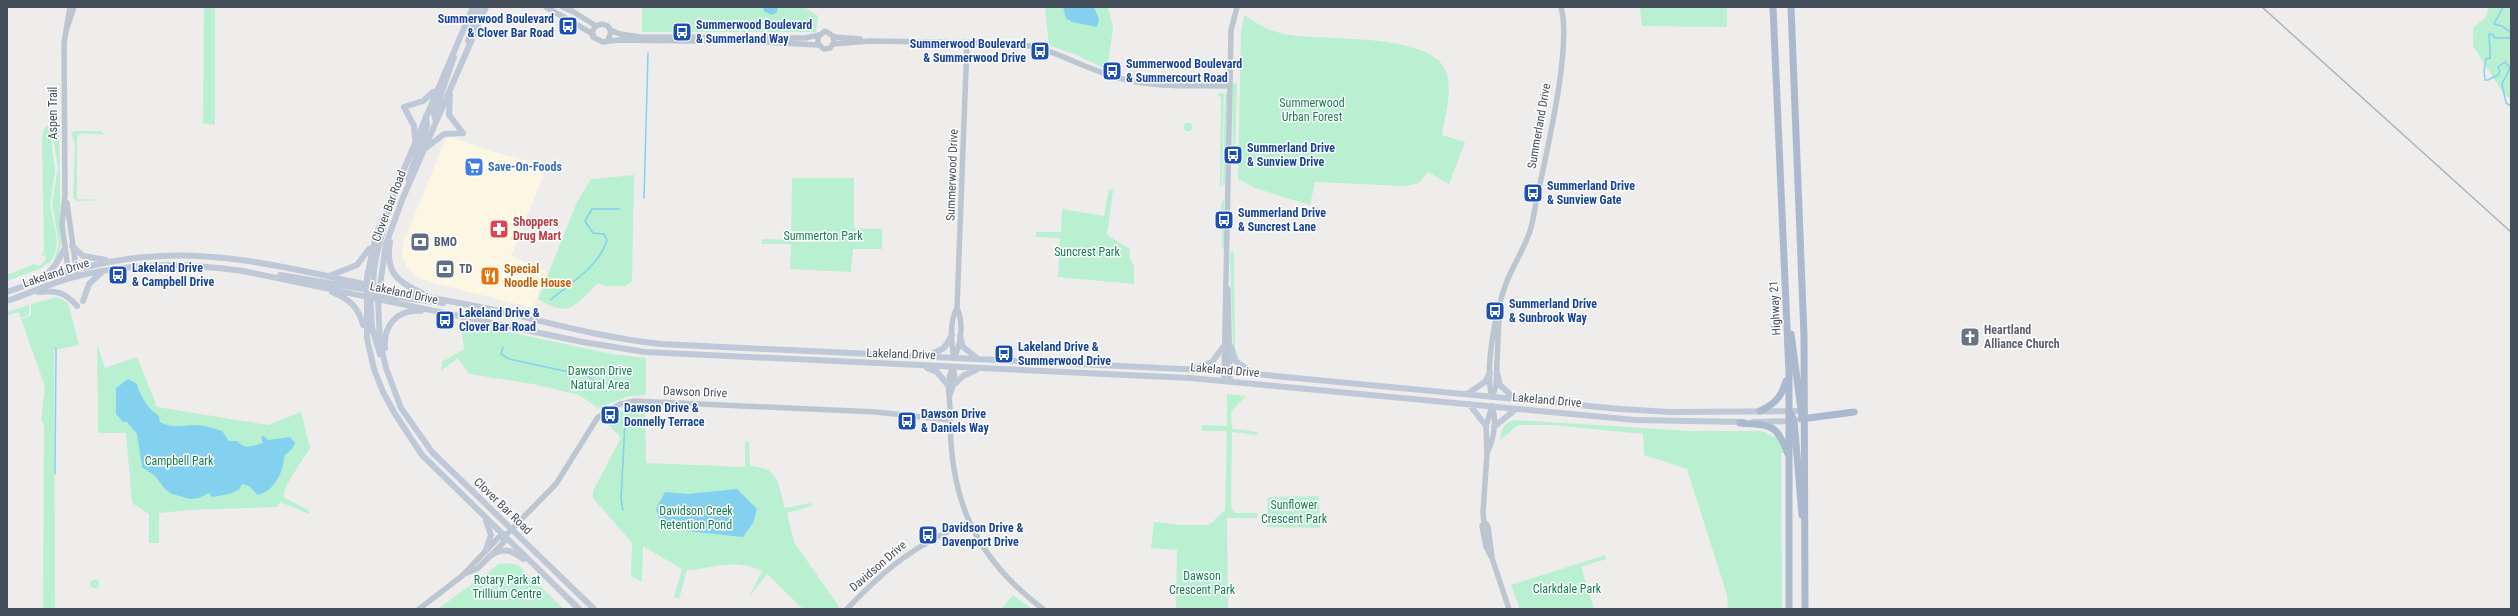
<svg xmlns="http://www.w3.org/2000/svg" width="2518" height="616" viewBox="0 0 2518 616" font-family="'Roboto Condensed',sans-serif">
  <style>
    .commercial { fill: #fcf7e3 }
    .green { fill: #b8f0d1 }
    .water { fill: #83d1ef }
    .lines { fill: none; stroke-linecap: round; stroke-linejoin: round }
    .stream { stroke: #83d1ef; stroke-width: 1.5 }
    .tertiary { stroke: #bcc6d0; stroke-width: 5.5 }
    .secondary { stroke: #bec8d7; stroke-width: 6 }
    .primary { stroke: #aab9cd; stroke-width: 7 }
    .rail { stroke: #aeb1b7; stroke-width: 1.5 }
    .labels { text-anchor: middle; dominant-baseline: central; stroke-width: 3; stroke-linejoin: round; paint-order: stroke }
    .transit-label { font-size: 12px; font-weight: bold; fill: #164399; stroke: #fff; text-anchor: start }
    .park-label { font-size: 12px; fill: #127e50; stroke: #fff }
    .street-label { font-size: 12px; fill: #444e5b; stroke: #fff }
    .shop-label { font-size: 12px; font-weight: bold; fill: #366cbe; stroke: #fff; text-anchor: start }
    .health-label { font-size: 12px; font-weight: bold; fill: #be3a42; stroke: #fff; text-anchor: start }
    .service-label { font-size: 12px; font-weight: bold; fill: #4e5e75; stroke: #fff; text-anchor: start }
    .food-label { font-size: 12px; font-weight: bold; fill: #c56008; stroke: #fff; text-anchor: start }
    .worship-label { font-size: 12px; font-weight: bold; fill: #5b616d; stroke: #fff; text-anchor: start }
  </style>
  <rect width="100%" height="100%" fill="#efecec"/>
  <path class="commercial" d="M452,137L487,150L547,166L511,256L546,272L533,308L434,283L417,277L406,266L402,253L404,241L446,138Z"/>
  <path class="green" d="M204,7H215V125L203,123Z
    M642,7H804L818,16L816,32H642Z
    M1045,7H1108L1113,28L1107,70L1077,55L1049,45Z
    M1640,7H1727V27L1642,26Z
    M2489,7H2508L2511,9V99L2504,94L2473,46V28L2486,17Z
    M1244,15C1260,26 1273,33 1291,35C1327,41 1436,32 1447,74C1452,94 1445,115 1442,135L1465,142L1449,184L1428,172L1419,183L1404,186L1315,182L1310,205L1255,188L1238,179L1241,33Z
    M1237,83L1235,155H1233L1232,84Z
    M1225,92L1227,94L1225,182L1223,186Z
    M1224,93L1222,185L1220,187L1221,98L1217,94Z
    M1183.5 127a4.5 4.5 0 1 1 9 0a4.5 4.5 0 1 1-9 0Z
    M53,124L52,147L55,170L50,205L57,240L56,250L52,260L41,268L7,281V275L34,264L39,266L46,259V255L42,256L44,250L42,136L45,127Z
    M59,124L61,245L56,262L54,260L59,244L52,205L58,167L54,143L57,125Z
    M75,131H101L105,135L82,133L77,137V199L104,200L78,201L73,198L75,144L71,133Z
    M634,175L632,281L626,286H606L598,283C575,305 570,319 538,299L577,202L591,179Z
    M792,178H854V228L882,229V249H853L851,272L790,269L791,244H762V239L791,240Z
    M1109,189L1113,190L1107,235L1130,249L1129,255L1134,267V284L1058,277L1060,238L1036,237V232H1061L1062,209L1104,216Z
    M1224,199V247L1222,250L1221,204Z
    M1230,252H1234L1235,348L1240,361L1237,360L1233,346Z
    M57,297L68,303L79,345L54,350L55,609H43L44,424L41,420L45,387L21,319L31,315V304Z
    M29,305V314L21,318L18,312L7,316V312Z
    M460,322L612,354L646,358V395L629,396L598,408L579,395L533,384L469,374L458,358L441,371L442,362L464,349Z
    M97,344L105,368L137,357L157,407L268,425L301,412L310,448L287,484L283,497L308,510L309,514L280,502L277,507L190,510L159,513V543H149V514L132,503L126,433H98Z
    M1227,394L1246,396L1231,411L1232,429L1258,432L1257,435L1232,432L1231,507L1235,513H1258L1257,518H1227L1228,609H1176L1177,550L1151,548L1154,522L1181,525H1209L1225,510L1227,431H1201L1202,425L1227,426Z
    M645,405L646,463L745,467V442L749,441L750,466C779,467 778,484 785,508L811,503L812,506L787,513L794,542L839,607L837,609H803L767,574L749,597L762,571C732,558 717,568 687,570L679,599L674,597L682,569L643,546L642,582L631,576L632,543L593,498V491L621,438L605,421L617,412Z
    M1516,420L1690,431H1762L1774,437L1776,435L1784,453H1781L1782,609H1728L1727,595L1687,469L1644,455L1643,434L1553,425H1518L1500,441C1501,429 1504,422 1516,420Z
    M1319,496L1320,528L1267,527L1268,497Z
    M1605,555L1606,559L1581,567L1594,609H1520L1511,585Z
    M507,563L518,565L564,609H438L499,564Z
    M90.5 584a4.5 4.5 0 1 1 9 0a4.5 4.5 0 1 1-9 0Z
    M1013,595L1032,609H1001Z"/>
  <path class="water" d="M762,7H778L777,12L772,15L765,12Z
    M1063,7H1094L1099,19L1097,27L1072,22L1066,18Z
    M128,379L137,384C140,396 148,409 159,416L160,422C172,429 185,425 197,425C204,425 215,429 222,431L229,441H237C245,450 252,446 263,443L261,437L264,436L268,440L290,437L295,443L292,449L284,456C284,472 274,491 258,495L249,486L242,484L239,490L229,494L212,497L209,493L199,498L190,499L172,494L165,489L155,476L142,467L137,434L127,422H123L116,414V388Z
    M737,489L757,509L753,523L743,537L668,529L660,521L656,509L665,492L687,494Z"/>
  <g class="lines">
    <path class="stream" d="M2503,7L2494,24L2502,26L2511,33
      M2511,38H2495L2492,34H2489C2489,40 2491,54 2490,58L2486,59L2484,71L2485,80H2488L2498,75L2500,71L2498,67L2505,62L2510,68L2502,84L2506,103L2511,106
      M644,198L648,53
      M550,300C571,283 599,267 607,240L604,234L593,233L585,221L592,209H619
      M503,347L501,354L509,359L588,376L606,391
      M55,474L56,348
      M623,510L621,499L625,422"/>
    <path class="tertiary" d="M546,7L593,34
      M569,9L596,26
      M610,30L620,34L640,37L805,38L819,35
      M66,31L74,7
      M833,36L834,42L830,48L824,49L818,44V37L825,31L835,37L860,39
      M608,40L611,32L608,26L602,24C595,25 591,30 593,37L603,42L618,40L764,42L818,45
      M833,44L870,41L1012,43C1056,48 1082,69 1123,79C1158,88 1193,85 1229,86
      M67,203L77,274
      M69,276L62,225L65,195L64,43L70,7
      M1228,289L1230,381
      M954,358C951,342 949,322 957,308L967,43
      M954,358C961,344 964,323 957,308
      M953,367C945,382 950,395 950,411C949,498 973,556 1043,609
      M1224,380L1231,30L1237,7
      M950,395L955,379L953,367
      M1492,397C1484,368 1496,309 1507,281C1514,264 1524,249 1530,231C1534,219 1535,205 1538,193C1547,150 1572,46 1561,7
      M1492,397L1496,386L1499,317
      M1492,406L1486,426L1487,453L1483,513L1484,522L1488,526L1492,558L1509,609
      M1488,451C1494,437 1497,421 1492,406
      M1484,522L1482,526L1486,547L1492,558
      M464,574L477,569L504,542L503,538
      M419,609L462,576L499,537L503,538L556,484L598,417L620,404L635,401L876,412L950,420
      M847,609C886,568 916,544 969,522"/>
    <path class="secondary" d="M473,7L376,235L367,277V338L374,369L383,392L395,414L422,455L579,609
      M486,7L402,200L386,244L378,299L380,343L386,368L401,408L432,452L594,609
      M563,7L572,11
      M468,41L479,7
      M450,94L449,115L463,133
      M436,121L434,114L454,57
      M415,139L414,126L404,107L423,101L433,92
      M426,148L444,134L463,133
      M408,179L427,126L426,116
      M390,242C385,272 397,282 422,293
      M72,246L83,256L106,260
      M280,275L370,290
      M329,276L357,265L369,249
      M44,278L56,264L65,248
      M7,292C53,275 98,261 146,257C217,250 290,268 359,283C402,293 446,300 490,309C547,322 603,338 661,344L1224,371L1620,409L1670,412L1805,411
      M38,292C56,290 65,292 77,306
      M332,292C349,299 358,306 363,325
      M370,293L372,328L380,354
      M375,294L443,303
      M378,299C364,284 385,226 389,208
      M7,301C28,294 49,284 70,278C128,262 185,263 243,271L583,342L645,352L1190,378L1635,420L1744,422
      M83,301L89,284L102,272
      M960,336L963,347L977,358
      M1231,347L1235,361L1253,373
      M385,348C383,326 397,309 421,311
      M928,356L944,348L952,335
      M1197,367L1212,362L1224,346
      M927,368L937,372L947,384
      M1497,373L1500,385L1515,399
      M955,384L963,376L976,370
      M1467,394L1485,382L1490,373
      M1469,404L1486,426
      M1753,422L1794,421
      M1494,427L1516,409
      M486,550L491,535L486,521
      M490,556C503,547 512,550 523,559"/>
    <path class="primary" d="M1773,7L1789,373V609
      M1791,7L1804,336L1805,609
      M1791,334L1802,417
      M1760,411C1775,404 1782,396 1786,381
      M1789,411L1794,420L1802,515
      M1801,419L1854,412
      M1740,423C1771,426 1776,422 1788,454"/>
    <path class="rail" d="M2262,7L2511,232"/>
  </g>
  <defs>
    <g id="bus-square" transform="scale(1)"><rect x="-9" y="-9" width="18" height="18" rx="4" fill="#1a4fb4" stroke="#fff"/><path d="M-5-6H5V4H4V6H2V4H-2V6H-4V4H-5ZM-3.5-4V0h7V-4ZM-3.5 1.2v1.5H-2V1.2ZM2 1.2v1.5H3.5V1.2Z" fill="#fff"/></g>
    <g id="supermarket-square" transform="scale(1)"><rect x="-9" y="-9" width="18" height="18" rx="4" fill="#3f7fe0" stroke="#fff"/><path d="M-6-5.5h2.5l.6 2H6L4.5 2H-2.5L-4.4-4H-6ZM-1.5 3.2a1.3 1.3 0 1 0 .1 0ZM3 3.2a1.3 1.3 0 1 0 .1 0Z" fill="#fff"/></g>
    <g id="pharmacy-square" transform="scale(1)"><rect x="-9" y="-9" width="18" height="18" rx="4" fill="#e0444e" stroke="#fff"/><path d="M-2-6h4v4h4v4h-4v4h-4v-4h-4v-4h4Z" fill="#fff"/></g>
    <g id="bank-square" transform="scale(1)"><rect x="-9" y="-9" width="18" height="18" rx="4" fill="#5c6f8a" stroke="#fff"/><path d="M-6-4H6V4H-6ZM0-2.3a2.3 2.3 0 1 0 0 4.6a2.3 2.3 0 1 0 0-4.6Z" fill="#fff"/></g>
    <g id="restaurant-square" transform="scale(1)"><rect x="-9" y="-9" width="18" height="18" rx="4" fill="#e8710a" stroke="#fff"/><path d="M-5-6h1v4h1v-4h1v4h1v-4h1v5L-1.5 .5V6h-2V.5L-5-1ZM5-6V6H3V1.5H1.5Q1.5-4 5-6Z" fill="#fff"/></g>
    <g id="church-square" transform="scale(1)"><rect x="-9" y="-9" width="18" height="18" rx="4" fill="#6b7280" stroke="#fff"/><path d="M-1.2-6h2.4v3.5h3.3v2.4h-3.3V6h-2.4V-.1h-3.3v-2.4h3.3Z" fill="#fff"/></g>
  </defs>
  <g fill-rule="evenodd">
    <use href="#bus-square" x="568" y="26"/>
    <use href="#bus-square" x="682" y="32"/>
    <use href="#bus-square" x="1040" y="51"/>
    <use href="#bus-square" x="1112" y="71"/>
    <use href="#bus-square" x="1233" y="155"/>
    <use href="#supermarket-square" x="474" y="167"/>
    <use href="#bus-square" x="1533" y="193"/>
    <use href="#bus-square" x="1224" y="220"/>
    <use href="#pharmacy-square" x="499" y="229"/>
    <use href="#bank-square" x="420" y="242"/>
    <use href="#bank-square" x="445" y="269"/>
    <use href="#bus-square" x="118" y="275"/>
    <use href="#restaurant-square" x="490" y="276"/>
    <use href="#bus-square" x="1495" y="311"/>
    <use href="#bus-square" x="445" y="320"/>
    <use href="#church-square" x="1970" y="337"/>
    <use href="#bus-square" x="1004" y="354"/>
    <use href="#bus-square" x="610" y="415"/>
    <use href="#bus-square" x="907" y="421"/>
    <use href="#bus-square" x="928" y="535"/>
  </g>
  <g class="labels">
    <g class="transit-label">
      <text x="554" y="19" text-anchor="end">Summerwood Boulevard<tspan x="554" dy="14">&amp; Clover Bar Road</tspan></text>
      <text x="696" y="25">Summerwood Boulevard<tspan x="696" dy="14">&amp; Summerland Way</tspan></text>
      <text x="1026" y="44" text-anchor="end">Summerwood Boulevard<tspan x="1026" dy="14">&amp; Summerwood Drive</tspan></text>
      <text x="1126" y="64">Summerwood Boulevard<tspan x="1126" dy="14">&amp; Summercourt Road</tspan></text>
      <text x="1247" y="148">Summerland Drive<tspan x="1247" dy="14">&amp; Sunview Drive</tspan></text>
      <text x="1547" y="186">Summerland Drive<tspan x="1547" dy="14">&amp; Sunview Gate</tspan></text>
      <text x="1238" y="213">Summerland Drive<tspan x="1238" dy="14">&amp; Suncrest Lane</tspan></text>
      <text x="132" y="268">Lakeland Drive<tspan x="132" dy="14">&amp; Campbell Drive</tspan></text>
      <text x="1509" y="304">Summerland Drive<tspan x="1509" dy="14">&amp; Sunbrook Way</tspan></text>
      <text x="459" y="313">Lakeland Drive &amp;<tspan x="459" dy="14">Clover Bar Road</tspan></text>
      <text x="1018" y="347">Lakeland Drive &amp;<tspan x="1018" dy="14">Summerwood Drive</tspan></text>
      <text x="624" y="408">Dawson Drive &amp;<tspan x="624" dy="14">Donnelly Terrace</tspan></text>
      <text x="921" y="414">Dawson Drive<tspan x="921" dy="14">&amp; Daniels Way</tspan></text>
      <text x="942" y="528">Davidson Drive &amp;<tspan x="942" dy="14">Davenport Drive</tspan></text>
    </g>
    <g class="park-label">
      <text x="1312" y="103">Summerwood<tspan x="1312" dy="14">Urban Forest</tspan></text>
      <text x="823" y="236">Summerton Park</text>
      <text x="1087" y="252">Suncrest Park</text>
      <text x="600" y="371">Dawson Drive<tspan x="600" dy="14">Natural Area</tspan></text>
      <text x="179" y="461">Campbell Park</text>
      <text x="1294" y="505">Sunflower<tspan x="1294" dy="14">Crescent Park</tspan></text>
      <text x="696" y="511">Davidson Creek<tspan x="696" dy="14">Retention Pond</tspan></text>
      <text x="1202" y="576">Dawson<tspan x="1202" dy="14">Crescent Park</tspan></text>
      <text x="507" y="580">Rotary Park at<tspan x="507" dy="14">Trillium Centre</tspan></text>
      <text x="1567" y="589">Clarkdale Park</text>
    </g>
    <g class="street-label">
      <text transform="translate(53 113) rotate(-90)">Aspen Trail</text>
      <text transform="translate(1539 126) rotate(-80)">Summerland Drive</text>
      <text transform="translate(952 175) rotate(-88)">Summerwood Drive</text>
      <text transform="translate(389 206) rotate(-69)">Clover Bar Road</text>
      <text transform="translate(56 273) rotate(-18)">Lakeland Drive</text>
      <text transform="translate(404 293) rotate(12)">Lakeland Drive</text>
      <text transform="translate(1775 308) rotate(-93)">Highway 21</text>
      <text transform="translate(901 354) rotate(2)">Lakeland Drive</text>
      <text transform="translate(1225 370) rotate(5)">Lakeland Drive</text>
      <text transform="translate(695 392) rotate(2)">Dawson Drive</text>
      <text transform="translate(1547 400) rotate(5)">Lakeland Drive</text>
      <text transform="translate(503 506) rotate(44)">Clover Bar Road</text>
      <text transform="translate(878 566) rotate(-41)">Davidson Drive</text>
    </g>
    <g class="shop-label">
      <text x="488" y="167">Save-On-Foods</text>
    </g>
    <g class="health-label">
      <text x="513" y="222">Shoppers<tspan x="513" dy="14">Drug Mart</tspan></text>
    </g>
    <g class="service-label">
      <text x="434" y="242">BMO</text>
      <text x="459" y="269">TD</text>
    </g>
    <g class="food-label">
      <text x="504" y="269">Special<tspan x="504" dy="14">Noodle House</tspan></text>
    </g>
    <g class="worship-label">
      <text x="1984" y="330">Heartland<tspan x="1984" dy="14">Alliance Church</tspan></text>
    </g>
  </g>
  <rect width="2518" height="616" fill="none" stroke="#444e5b" stroke-width="16"/>
</svg>
